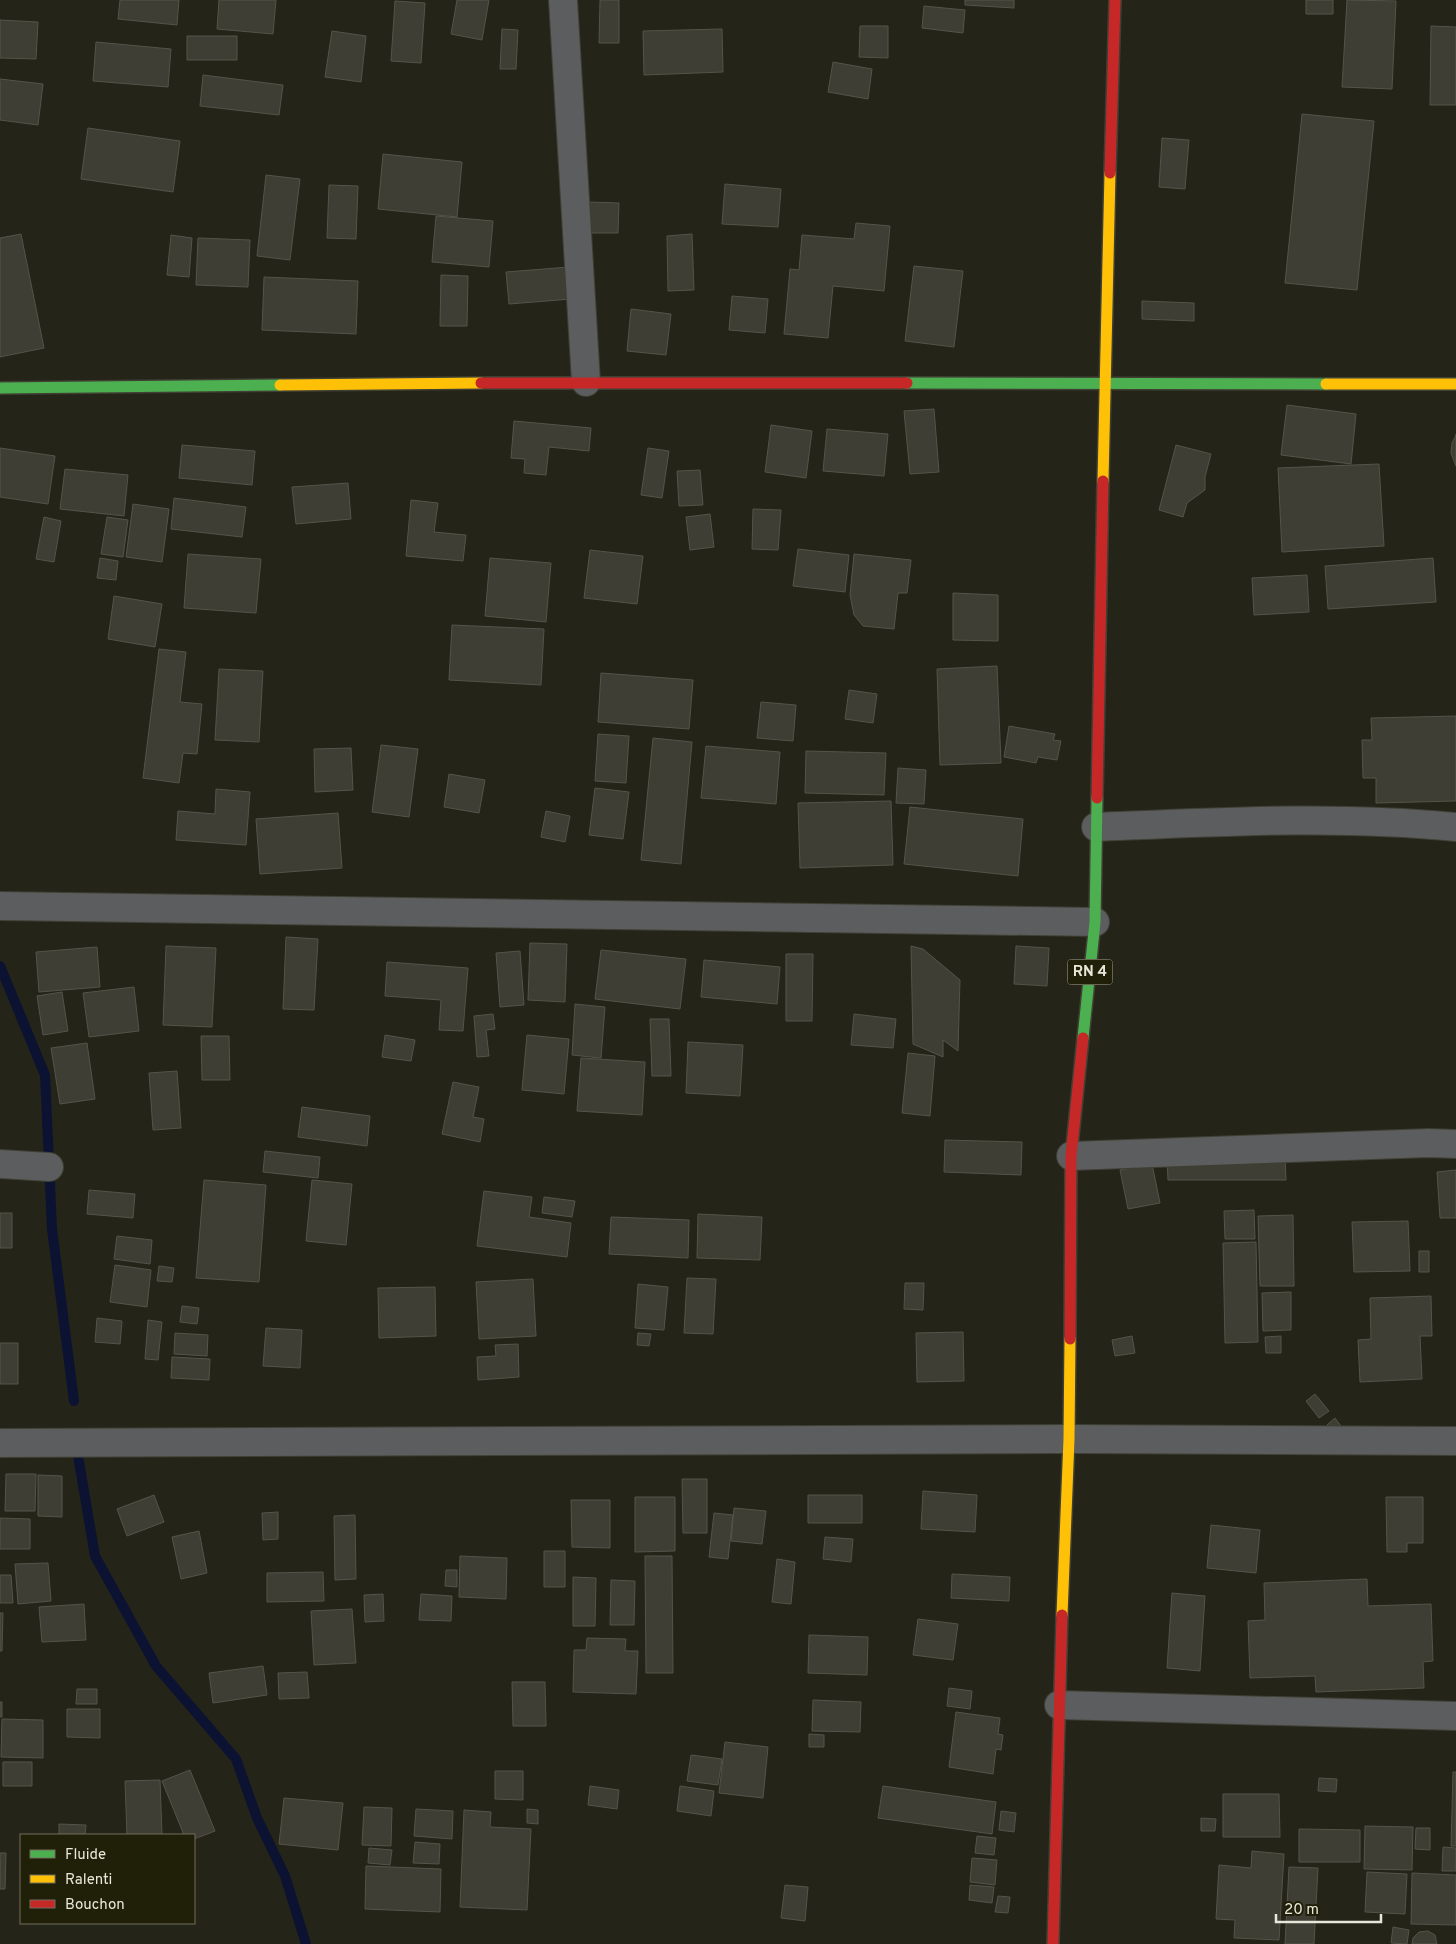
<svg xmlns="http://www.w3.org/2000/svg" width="1456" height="1944" viewBox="0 0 1456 1944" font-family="Overpass,sans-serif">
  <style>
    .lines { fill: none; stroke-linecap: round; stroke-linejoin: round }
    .stream { stroke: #0c1332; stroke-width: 10 }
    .building { fill: #3f3e34; stroke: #54544a }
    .street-casing { stroke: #3f3f34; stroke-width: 30 }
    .fast-casing { stroke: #3f3f34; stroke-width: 14 }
    .slow-casing { stroke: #3f3f34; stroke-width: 14 }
    .jam-casing { stroke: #3f3f34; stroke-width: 14 }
    .street { stroke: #5c5d5e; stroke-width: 28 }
    .fast { stroke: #4caf50; stroke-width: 11 }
    .slow { stroke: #ffc107; stroke-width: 11 }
    .jam { stroke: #c62828; stroke-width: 11 }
    .labels { text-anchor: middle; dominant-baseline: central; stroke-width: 4; stroke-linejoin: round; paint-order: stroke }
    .shield { fill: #201f08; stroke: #acac9b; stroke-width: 1 }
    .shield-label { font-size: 15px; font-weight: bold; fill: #e8e8da }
  </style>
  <rect width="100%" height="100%" fill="#242418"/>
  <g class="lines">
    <path class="stream" d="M0,966L45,1075L52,1229L74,1401
      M76,1444L95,1556L156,1666L236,1759L257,1818L285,1876L306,1944"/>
  </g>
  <path class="building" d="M120,0H179L177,25L118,19Z
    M219,0H276L273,34L217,29Z
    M457,0H489L482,40L451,34Z
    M600,0H619V43H599Z
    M965,0H1014V8L965,5Z
    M1306,0H1333V14H1306Z
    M1347,0L1396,1L1392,89L1342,87Z
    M395,1L425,3L421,63L391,61Z
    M924,6L965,10L963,33L922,28Z
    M0,20L38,22L36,59L0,58Z
    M860,26H888V58L859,57Z
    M1431,26L1456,27V105H1430Z
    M502,29L518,30L516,69H500Z
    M722,29L723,72L644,75L643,31Z
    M332,31L366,36L361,82L325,77Z
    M187,36H237V60H187Z
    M96,42L171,49L168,87L93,81Z
    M833,62L872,69L868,99L828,92Z
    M203,75L283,85L279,115L200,106Z
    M0,79L43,84L38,125L0,120Z
    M1302,114L1374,121L1357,290L1285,283Z
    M88,128L180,141L173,192L81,179Z
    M1162,138L1189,140L1185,189L1159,187Z
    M383,154L462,162L457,217L378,209Z
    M266,175L300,179L290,260L257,256Z
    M725,184L781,189L778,227L722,224Z
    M329,185L358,186L356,239L327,238Z
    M587,202L619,203L618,233H587Z
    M436,216L493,221L489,267L432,262Z
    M856,223L890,226L884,291L833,286L828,338L784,334L790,269L799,270L802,235L854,239Z
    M21,234L44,348L0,357V238Z
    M692,234L694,290L668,291L667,236Z
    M171,235L192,238L189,277L167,275Z
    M198,238L250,240L248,287L196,285Z
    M914,266L963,271L954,347L905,341Z
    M569,267L571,299L509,304L506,272Z
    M441,275L468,276L467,326H440Z
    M264,277L358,281L356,334L262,330Z
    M732,296L768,299L765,333L729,330Z
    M1142,301L1194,303V321L1142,319Z
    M631,309L671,314L666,355L627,351Z
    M1287,405L1356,414L1351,464L1281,455Z
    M934,409L939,472L910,474L904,411Z
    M514,421L591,428L589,451L549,447L546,475L524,473L525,459L511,458Z
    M771,425L812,431L806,478L765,472Z
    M827,429L888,434L884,476L823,471Z
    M1456,435V434V466L1451,453L1452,443Z
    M182,445L255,451L252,485L179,478Z
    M1176,445L1211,454L1205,477V490L1187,503L1183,517L1159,510Z
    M0,448L55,456L48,504L0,497Z
    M648,448L669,451L662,498L641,495Z
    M1379,464L1384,546L1282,552L1278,468Z
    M65,469L128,475L124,516L60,509Z
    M700,470L703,505L679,506L677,471Z
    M348,483L351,519L296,524L292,487Z
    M174,498L246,507L242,537L171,529Z
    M411,500L438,503L434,532L466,535L463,561L406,556Z
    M133,504L169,509L162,562L126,557Z
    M753,509L781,510L778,550L752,549Z
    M710,514L714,547L690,550L686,517Z
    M44,517L61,521L54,562L36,559Z
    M107,517L128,520L123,557L101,554Z
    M798,549L849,555L845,592L793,586Z
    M590,550L643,556L637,604L584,598Z
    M188,554L261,559L256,613L184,608Z
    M854,554L911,560L907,593H898L894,629L863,626L854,615L850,595Z
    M100,558L118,561L116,580L97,578Z
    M490,558L551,563L546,622L485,616Z
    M1433,558L1436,602L1328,609L1325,566Z
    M1307,575L1309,612L1254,615L1252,578Z
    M953,593L998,595V641L953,640Z
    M114,596L162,604L155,647L108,639Z
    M452,625L544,629L541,685L449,680Z
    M159,649L186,652L180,702L202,704L197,754L183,753L179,783L143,778Z
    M997,666L1001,763L940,765L937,669Z
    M219,669L263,671L259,742L215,740Z
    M601,673L693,680L689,729L598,722Z
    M849,690L877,694L873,723L845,719Z
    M761,702L796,705L793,741L757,738Z
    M1456,716V801L1376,803V778H1363L1362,740H1372L1371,718Z
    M1009,726L1055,734L1053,740L1061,741L1057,760L1038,757L1036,763L1004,757Z
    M598,734L629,736L626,783L595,781Z
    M653,738L692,742L681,864L641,860Z
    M381,745L418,749L409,817L372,812Z
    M706,746L780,752L776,804L701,798Z
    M351,748L353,790L315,792L314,749Z
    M806,751L886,753L884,795L805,793Z
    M898,768L926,770L924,804L896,803Z
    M449,774L485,780L479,813L444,807Z
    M595,788L629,792L623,839L589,835Z
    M216,789L250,792L246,845L176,840L178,811L215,814Z
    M891,801L893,865L800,868L798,803Z
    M910,807L1023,819L1018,876L904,864Z
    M546,811L570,816L565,842L541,837Z
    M338,813L342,868L260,874L256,819Z
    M286,937L318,939L314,1010L283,1009Z
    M530,943L567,944L565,1002L528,1000Z
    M166,946L216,948L212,1027L163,1025Z
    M911,946L923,949L960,980L958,1051L943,1040V1057L913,1044Z
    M1016,946L1049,948L1047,986L1014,984Z
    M97,947L100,987L39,992L36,952Z
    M601,950L686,959L680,1009L595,999Z
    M520,951L524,1005L500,1007L496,953Z
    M786,954H813L812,1021H786Z
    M704,960L780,967L777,1004L701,997Z
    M387,962L468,968L463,1031L439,1030L441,1000L385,996Z
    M134,987L139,1031L89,1037L83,993Z
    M62,992L68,1031L43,1035L37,996Z
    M575,1004L605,1007L601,1058L572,1055Z
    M493,1014L495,1029L486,1030L489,1056L477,1057L474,1016Z
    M854,1014L896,1019L893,1048L851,1045Z
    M650,1019H669L671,1076H652Z
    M385,1035L415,1040L411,1061L382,1057Z
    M527,1035L569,1039L564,1094L522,1090Z
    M201,1036H229L230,1080H202Z
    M688,1042L743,1045L740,1096L686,1093Z
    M87,1043L95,1099L60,1104L51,1048Z
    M908,1053L935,1056L930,1116L902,1113Z
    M581,1058L645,1062L642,1115L577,1111Z
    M177,1071L181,1128L153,1130L149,1073Z
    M453,1082L479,1087L473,1117L484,1119L480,1142L442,1134Z
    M302,1107L370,1116L367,1146L298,1137Z
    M945,1140L1022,1142L1021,1175L944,1172Z
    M265,1151L320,1157L318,1178L263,1172Z
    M1285,1158L1286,1180H1168L1167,1159Z
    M1152,1164L1160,1203L1128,1209L1120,1170Z
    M1456,1170V1218H1440L1437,1172Z
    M204,1180L266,1185L259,1282L196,1278Z
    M312,1180L352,1184L346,1245L306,1241Z
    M89,1190L135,1194L133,1218L87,1214Z
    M484,1191L532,1197L529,1217L571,1223L567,1257L477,1246Z
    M544,1197L575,1201L572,1217L542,1213Z
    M1254,1210L1255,1239H1225L1224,1211Z
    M0,1213H12V1248H0Z
    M698,1214L762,1217L760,1260L697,1258Z
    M1293,1215L1294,1286H1260L1258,1216Z
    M611,1217L689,1220L688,1258L609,1254Z
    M1408,1221L1410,1271L1354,1272L1352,1222Z
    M117,1236L152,1240L150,1264L114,1259Z
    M1256,1242L1258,1342L1225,1343L1223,1243Z
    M1419,1251H1429V1272H1419Z
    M115,1265L151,1270L147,1307L110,1302Z
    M159,1266L174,1268L172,1282L157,1281Z
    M687,1278L716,1279L713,1334L684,1333Z
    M533,1279L536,1336L479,1339L476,1282Z
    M905,1283H924L923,1310L904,1309Z
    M638,1284L668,1287L664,1330L635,1328Z
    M435,1287L436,1336L379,1338L378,1288Z
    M1291,1292V1330L1263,1331L1262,1293Z
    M1431,1296L1432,1336H1420L1422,1379L1360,1382L1358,1340L1371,1339L1370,1298Z
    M182,1306L199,1308L197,1324L180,1322Z
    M97,1318L122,1321L120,1344L95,1342Z
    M148,1320L162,1322L158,1360L145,1359Z
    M266,1328L302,1330L300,1368L263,1366Z
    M963,1332L964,1381L917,1382L916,1333Z
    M175,1333L208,1335L207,1356L174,1354Z
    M638,1333L651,1334L649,1346L637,1345Z
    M1132,1336L1135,1353L1115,1356L1112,1340Z
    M1281,1336V1353H1266L1265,1337Z
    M0,1343H18V1384H0Z
    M518,1344L519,1377L478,1380L477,1357L496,1356L495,1345Z
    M172,1357L210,1359L209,1380L171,1378Z
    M1315,1394L1329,1411L1319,1418L1306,1401Z
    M1335,1418L1341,1426L1333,1432L1327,1425Z
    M6,1474H36L35,1511H5Z
    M38,1475L62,1476V1517L38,1516Z
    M682,1479H707V1533H683Z
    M923,1491L977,1495L975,1532L921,1529Z
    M154,1495L164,1522L127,1536L117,1509Z
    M808,1495H862V1523H808Z
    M635,1497H675V1551L635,1552Z
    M1386,1497H1423V1543H1407V1552H1387Z
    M571,1500H610V1548L572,1547Z
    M734,1508L766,1511L762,1544L731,1541Z
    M278,1512V1539L263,1540L262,1513Z
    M714,1513L733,1515L728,1559L709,1557Z
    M355,1515L356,1579L335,1580L334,1516Z
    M0,1518L30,1519V1549H0Z
    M1211,1525L1260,1530L1256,1573L1207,1568Z
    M199,1531L207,1573L181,1579L172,1537Z
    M825,1537L853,1539L851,1562L823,1559Z
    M544,1551H565V1587H544Z
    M460,1556L507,1558L506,1599L459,1597Z
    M645,1556H672L673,1673H646Z
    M777,1559L795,1562L791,1604L772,1602Z
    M48,1563L51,1601L18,1604L15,1564Z
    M446,1570H457V1587L445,1586Z
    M323,1572L324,1601L267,1602V1573Z
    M952,1574L1010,1577L1009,1601L951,1598Z
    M0,1575H11L13,1603H0Z
    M573,1577L596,1578L595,1626H573Z
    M1367,1579L1368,1606L1431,1604L1433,1661L1423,1662L1424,1688L1316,1692L1315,1676L1250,1678L1248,1621L1265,1620L1264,1583Z
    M611,1580L635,1581L634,1625H610Z
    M1172,1593L1205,1596L1200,1671L1167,1668Z
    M383,1594L384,1621L365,1622L364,1595Z
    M421,1594L452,1596L451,1621L419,1620Z
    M84,1604L86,1640L42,1642L39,1607Z
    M352,1609L356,1663L314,1665L311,1611Z
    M0,1613H3L2,1651H0Z
    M918,1619L958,1624L953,1660L913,1655Z
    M809,1635L868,1637L867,1675L808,1673Z
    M587,1638L626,1639L625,1651H638L636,1694L573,1692L574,1650H586Z
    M263,1666L267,1695L213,1703L209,1673Z
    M307,1672L309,1698L279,1699L278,1673Z
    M512,1682H545L546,1726H513Z
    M949,1688L972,1691L970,1709L947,1706Z
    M77,1689H97V1704H76Z
    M813,1700L861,1702L860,1732L812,1731Z
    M0,1702H2V1717H0Z
    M67,1709H100V1738L67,1737Z
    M956,1712L1000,1718L998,1734L1003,1735L1001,1750L996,1749L993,1774L949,1767Z
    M2,1719L43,1720V1758L1,1757Z
    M809,1734L824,1735V1747H809Z
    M725,1742L768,1747L763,1798L719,1793Z
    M691,1755L722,1759L718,1785L687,1781Z
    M3,1762H32V1786H3Z
    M190,1770L215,1831L194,1839V1835H184L162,1781Z
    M495,1771H523V1800L495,1799Z
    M1453,1772H1456V1846H1451Z
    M1319,1778L1337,1779L1336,1792L1318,1791Z
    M160,1780L162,1835H127L125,1781Z
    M590,1786L619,1790L617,1809L588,1805Z
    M680,1786L714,1791L711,1816L677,1811Z
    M883,1786L996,1802L992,1834L878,1818Z
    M1223,1794H1279L1280,1837H1223Z
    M284,1798L343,1803L338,1850L279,1844Z
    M364,1807L392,1808L391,1846L362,1845Z
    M416,1809L453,1811L452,1839L414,1836Z
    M527,1809L538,1810V1824L527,1823Z
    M464,1810L491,1812L490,1827L531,1829L527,1910L460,1907Z
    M1001,1811L1016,1813L1014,1832L999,1830Z
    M1201,1818L1216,1819L1215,1831H1201Z
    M59,1824L86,1825L85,1835H59Z
    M1365,1826L1413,1827L1412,1870L1364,1869Z
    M1416,1828H1430V1850L1415,1849Z
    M1299,1829L1360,1830V1862H1299Z
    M977,1836L996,1838L994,1855L975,1853Z
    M415,1842L440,1844L439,1864L413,1863Z
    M1443,1847L1456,1848V1871H1442Z
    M369,1848L392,1850L390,1865L368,1863Z
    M1252,1851L1284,1854L1279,1940L1234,1938L1235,1920L1216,1919L1219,1865L1251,1868Z
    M0,1853H6L5,1889H0Z
    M972,1858L997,1860L995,1885L970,1882Z
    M366,1866L441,1869L440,1912L365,1909Z
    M1289,1867L1318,1868L1314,1944H1285Z
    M1367,1872L1407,1874L1405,1914L1365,1912Z
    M1412,1873L1456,1875V1925L1411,1924Z
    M785,1885L808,1887L805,1921L781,1918Z
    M970,1885L994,1887L992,1903L969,1900Z
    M998,1896L1010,1897L1008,1913L995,1912Z
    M1393,1927L1409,1930L1407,1944L1391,1943Z
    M1428,1931L1435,1935L1437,1944H1412L1413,1938L1419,1932Z"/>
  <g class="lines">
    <g class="street-casing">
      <path id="street" d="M563,0L586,382
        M1096,827C1216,822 1336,815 1456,827
        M0,906L1095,922
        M1071,1156L1429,1143L1456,1144
        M0,1164L49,1167
        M0,1443L1069,1439L1456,1441
        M1059,1705L1456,1716"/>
    </g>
    <g class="fast-casing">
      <path id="fast" d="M907,383L1326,384
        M0,388L280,385
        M1083,1038L1095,922L1097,798"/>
    </g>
    <g class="slow-casing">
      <path id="slow" d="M1326,384H1456
        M280,385L481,383
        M1103,481L1110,173
        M1062,1615L1069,1439L1070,1339"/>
    </g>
    <g class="jam-casing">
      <path id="jam" d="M1110,173L1115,0
        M481,383H907
        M1097,798L1103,481
        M1070,1339L1071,1156L1083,1038
        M1053,1944L1062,1615"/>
    </g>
    <use href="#street" class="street"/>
    <use href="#fast" class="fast"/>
    <use href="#slow" class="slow"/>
    <use href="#jam" class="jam"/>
  </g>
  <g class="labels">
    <rect class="shield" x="1067.5" y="959.5" width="45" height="25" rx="4"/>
    <g class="shield-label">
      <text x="1090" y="972">RN 4</text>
    </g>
  </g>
  <rect x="20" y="1834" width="175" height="90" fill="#201f08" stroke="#706f5c"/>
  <rect x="30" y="1850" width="25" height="8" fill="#4caf50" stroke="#706f5c"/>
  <text x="65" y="1859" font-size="15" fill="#e8e8da">Fluide</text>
  <rect x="30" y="1875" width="25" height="8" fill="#ffc107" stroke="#706f5c"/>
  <text x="65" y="1884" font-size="15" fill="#e8e8da">Ralenti</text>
  <rect x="30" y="1900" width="25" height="8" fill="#c62828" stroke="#706f5c"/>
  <text x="65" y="1909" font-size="15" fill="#e8e8da">Bouchon</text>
  <path d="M1276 1914v8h105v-8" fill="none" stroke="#e8e8da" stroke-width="2.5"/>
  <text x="1284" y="1914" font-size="15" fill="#e8e8da" stroke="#201f08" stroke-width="4" paint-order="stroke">20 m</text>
</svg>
